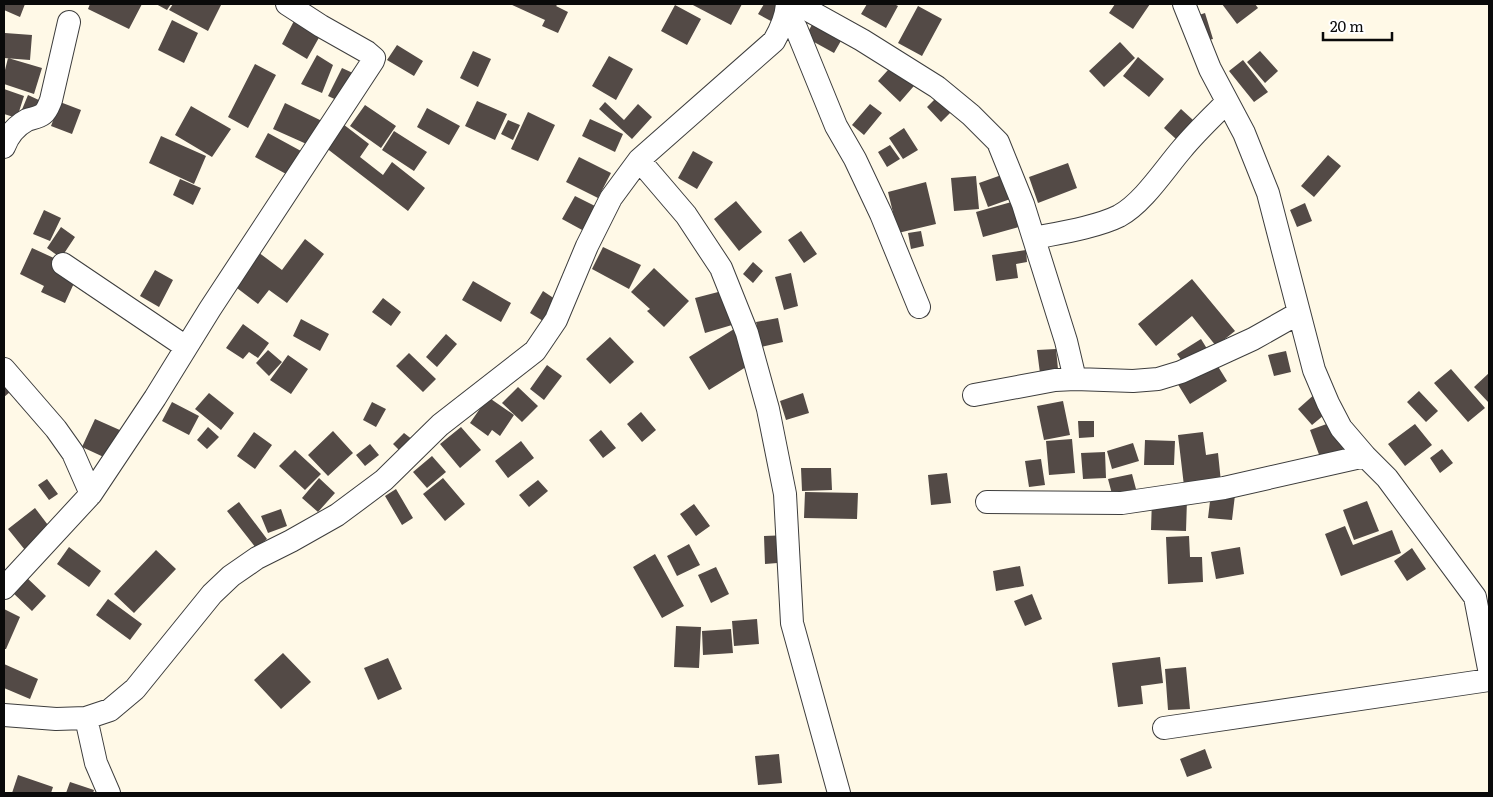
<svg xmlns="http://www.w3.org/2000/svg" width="1493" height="797" viewBox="0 0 1493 797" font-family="Literata,serif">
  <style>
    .building { fill: #534a46 }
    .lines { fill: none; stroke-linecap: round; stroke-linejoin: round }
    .street-casing { stroke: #3d3d3d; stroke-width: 24 }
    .street { stroke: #fff; stroke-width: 22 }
  </style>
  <rect width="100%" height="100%" fill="#fff9e7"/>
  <path class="building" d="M4,4H25L20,17L4,10Z
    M90,4H142L129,29L88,9Z
    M156,4H171L167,10Z
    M173,4H190L192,5V4H218L221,5L208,31L169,10Z
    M510,4H558L556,6L568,12L558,33L542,26L545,20Z
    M691,4H742L731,25Z
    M764,4H775L791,12L782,27L758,14Z
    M867,4H894L898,6L886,28L861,14Z
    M1115,4H1150L1133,29L1109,13Z
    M1222,4H1255L1258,8L1237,24Z
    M675,5L701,19L687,45L661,31Z
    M918,6L942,19L922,56L898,43Z
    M1205,13L1213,39L1200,42L1193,17Z
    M817,16L846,32L834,53L805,37Z
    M295,19L321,34L307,59L282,44Z
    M172,20L198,33L184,63L158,50Z
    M5,33L32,35L30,60L4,58Z
    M1120,42L1135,58L1104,87L1089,71Z
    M397,45L423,61L414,76L387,60Z
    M473,51L491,59L478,87L460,78Z
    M1260,51L1278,71L1265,83L1247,62Z
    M317,55L333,65L322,93L301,84Z
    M609,56L633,69L616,100L592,86Z
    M1138,57L1164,79L1149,97L1123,76Z
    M8,58L42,68L34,94L4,84V74Z
    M898,59L920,79L900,102L878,81Z
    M1243,60L1268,92L1254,102L1229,71Z
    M255,64L276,75L248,128L228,117Z
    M342,68L355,74L341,102L328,96Z
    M4,89L24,96L17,118L4,114Z
    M940,94L954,109L941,122L927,107Z
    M28,95L56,108L49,124L21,112Z
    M477,101L507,114L495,140L465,126Z
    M60,102L81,110L72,134L51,126Z
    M605,102L624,120L638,104L652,117L632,139L599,109Z
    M285,103L322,121L311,146L273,129Z
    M870,104L882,113L864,135L852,125Z
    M365,105L396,126L381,148L350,126Z
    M191,106L231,129L212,157L175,135Z
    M427,108L460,126L449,145L417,127Z
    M1181,109L1193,120L1176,139L1164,128Z
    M528,112L555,125L538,161L511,149Z
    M590,119L623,134L615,152L582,136Z
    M508,120L520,125L513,140L501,134Z
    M339,121L369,144L360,157L383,175L392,162L425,188L408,211L321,144Z
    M904,128L918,150L903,159L889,138Z
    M394,131L427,152L414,171L382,150Z
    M268,133L301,151L288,175L255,157Z
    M161,136L206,156L194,184L149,163Z
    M890,145L900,159L887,167L878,152Z
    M693,151L713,162L697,189L678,178Z
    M1328,155L1341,166L1314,197L1301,186Z
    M579,157L611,173L598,198L566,182Z
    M1068,163L1077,188L1038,203L1029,177Z
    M1010,172L1019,196L988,207L979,183Z
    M976,176L979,209L954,211L951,178Z
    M180,179L201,188L193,205L173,195Z
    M926,182L936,224L898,233L888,192Z
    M575,196L597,207L584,231L562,219Z
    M736,201L762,232L739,251L714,219Z
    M1015,201L1022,226L983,237L976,212Z
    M1305,203L1312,221L1297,227L1290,210Z
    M44,210L61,218L50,241L33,234Z
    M61,227L75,237L61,258L47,248Z
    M801,231L817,254L804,263L788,240Z
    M921,231L924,246L911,249L908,233Z
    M305,239L324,254L287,303L269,290L258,304L233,285L258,252L282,270Z
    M603,247L641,265L629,289L592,269Z
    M32,248L80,270L65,303L41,292L44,286L20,274Z
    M1026,250L1027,262L1016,264L1018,278L996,281L992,255Z
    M753,262L763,271L753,283L743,274Z
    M654,268L689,301L664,327L647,311L650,309L631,292Z
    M155,270L173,280L159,307L140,296Z
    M791,273L798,306L784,310L775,277Z
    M1192,279L1235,331L1216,346L1192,316L1156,346L1138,324Z
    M473,281L511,303L501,322L462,300Z
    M543,291L561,303L548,324L530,313Z
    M722,291L732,325L705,333L695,298Z
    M383,298L401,312L391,326L372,312Z
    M778,318L783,342L761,347L756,322Z
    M301,319L329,334L320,351L293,336Z
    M243,324L269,343L258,358L249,352L243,359L226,348Z
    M734,329L754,362L709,390L689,357Z
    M446,334L457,344L437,367L426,357Z
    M610,337L634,362L610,384L586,359Z
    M1201,339L1227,381L1190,404L1174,378L1188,370L1177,354Z
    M1056,349L1059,379L1041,381L1037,350Z
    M268,350L282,362L269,376L256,363Z
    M1286,351L1291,372L1274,376L1268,355Z
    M409,353L436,379L423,392L396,366Z
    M288,355L308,369L291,394L270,380Z
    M547,365L562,376L544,400L530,389Z
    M1451,369L1485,408L1468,422L1434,383Z
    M1489,373V403L1474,387Z
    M4,386L10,392L4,397Z
    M518,387L538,406L522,422L502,403Z
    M1419,391L1438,411L1426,422L1407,402Z
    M209,393L234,413L221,430L195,409Z
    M803,393L809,413L786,420L780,401Z
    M1316,393L1330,410L1312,425L1298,409Z
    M488,397L514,415L500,436L492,430L488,436L470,423Z
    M1063,401L1070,435L1044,440L1037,406Z
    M172,402L199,416L189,435L162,421Z
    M372,402L386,409L376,427L363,420Z
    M641,412L656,430L642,442L627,424Z
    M95,419L122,431L108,459L82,447Z
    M1078,421H1094V437L1079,438Z
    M1335,421L1346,451L1321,460L1310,430Z
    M1415,424L1432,445L1405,466L1388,444Z
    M208,427L219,437L207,449L197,440Z
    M461,427L481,450L460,468L440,444Z
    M601,430L616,448L603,458L589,440Z
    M333,431L353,453L328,476L308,455Z
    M254,432L272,445L255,469L237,456Z
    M1203,432L1206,455L1218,453L1221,482L1184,486L1178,435Z
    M404,433L413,440L401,452L393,444Z
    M1072,439L1075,473L1049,475L1046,441Z
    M1145,440L1175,441L1174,465H1144Z
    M521,441L534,458L508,478L495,461Z
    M1133,443L1139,461L1112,469L1107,451Z
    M370,444L379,455L365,466L356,455Z
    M1442,449L1453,463L1440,473L1430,458Z
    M295,450L321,474L305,490L279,466Z
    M1105,452L1106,478L1083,479L1081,453Z
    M432,456L446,472L427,488L413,472Z
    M1041,459L1045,485L1029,487L1025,461Z
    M801,468H831L832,490L802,491Z
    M947,473L951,503L931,505L928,475Z
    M1132,474L1136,489L1112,494L1108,479Z
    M319,478L335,493L318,512L302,498Z
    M443,478L465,504L445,521L423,494Z
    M47,479L58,494L49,500L38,485Z
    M538,480L548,491L529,507L519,495Z
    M396,489L413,518L402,525L385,496Z
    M805,492L858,493L857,519L804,518Z
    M1211,493L1235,495L1232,520L1208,518Z
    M1152,498L1187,499L1186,531L1151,530Z
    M1367,501L1379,531L1354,540L1343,510Z
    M239,502L267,539L256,548L227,511Z
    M694,504L710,526L696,536L680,514Z
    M35,508L51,529L25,550L8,529Z
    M281,509L287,526L268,533L261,516Z
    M1345,526L1353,545L1392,530L1401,553L1341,576L1325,534Z
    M789,535L790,562L765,564L764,536Z
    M1189,536L1190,557H1202L1203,582L1168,584L1166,537Z
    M689,544L700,565L677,576L667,556Z
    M69,547L101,571L89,587L57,564Z
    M1240,547L1244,574L1216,579L1211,552Z
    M1412,548L1426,569L1407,581L1394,561Z
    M156,550L176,569L134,613L114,594Z
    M655,554L684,606L662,618L633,567Z
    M1020,566L1024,586L996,591L993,571Z
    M716,567L729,594L711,603L698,575Z
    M25,576L46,596L32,611L11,591Z
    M1032,594L1042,619L1025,626L1014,601Z
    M108,599L142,624L130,640L96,615Z
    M4,609L20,617L6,649H4Z
    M757,619L759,644L734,646L732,621Z
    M676,626L701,627L699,668L674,667Z
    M731,629L733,653L703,655L702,631Z
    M283,653L311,682L281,709L254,680Z
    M1160,657L1163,683L1141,686L1143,704L1118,707L1112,663Z
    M388,658L402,689L378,700L364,668Z
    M4,664L38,679L30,699L4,688Z
    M1186,667L1190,709L1168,710L1165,669Z
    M1205,749L1212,768L1187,777L1180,759Z
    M779,754L782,783L758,785L755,756Z
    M18,775L53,787L51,793H12Z
    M70,782L94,790L93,793H66Z"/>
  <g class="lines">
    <g class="street-casing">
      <path id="street" d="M797,4L862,40L937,87L971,115L998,142L1023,204L1066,341L1075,379
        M1184,4L1210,69L1244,133L1268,193L1314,370L1328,403L1341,428L1365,456L1387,478L1475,597L1489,669
        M786,17L796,28L836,126L855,159L881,214L919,307
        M4,147C8,136 16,126 27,120C32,118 38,118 43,114C47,111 49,105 51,100L69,22
        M639,160L686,215L721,268L747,333L768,409L785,494L792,623L839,793
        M1034,238C1059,233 1097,227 1119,216C1143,203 1164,170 1182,149C1196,132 1212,117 1227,102
        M63,264L186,347
        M4,369L56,429L73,453L91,494
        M974,395L1055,380L1075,379L1133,381L1158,379L1181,372L1253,339L1299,313
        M987,502L1122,503L1224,488L1365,456
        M4,588L91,494L155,398L210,309L373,61L374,58L367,52L321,26L287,4
        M4,715L56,719L86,718L110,710L135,689L212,594L231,576L257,558L291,541L337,515L384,480L440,425L535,351L556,320L587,246L611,198L639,160L774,41C781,29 786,18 787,4
        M86,718L96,763L109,793
        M1164,728L1489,680"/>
    </g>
    <use href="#street" class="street"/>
  </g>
  <rect width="1493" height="797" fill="none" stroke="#0a0a0a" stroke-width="10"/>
  <path d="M1323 32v8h69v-8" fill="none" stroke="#0a0a0a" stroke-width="2.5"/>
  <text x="1330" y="32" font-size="15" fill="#0a0a0a" stroke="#ffffff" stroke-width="4" paint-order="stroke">20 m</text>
</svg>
